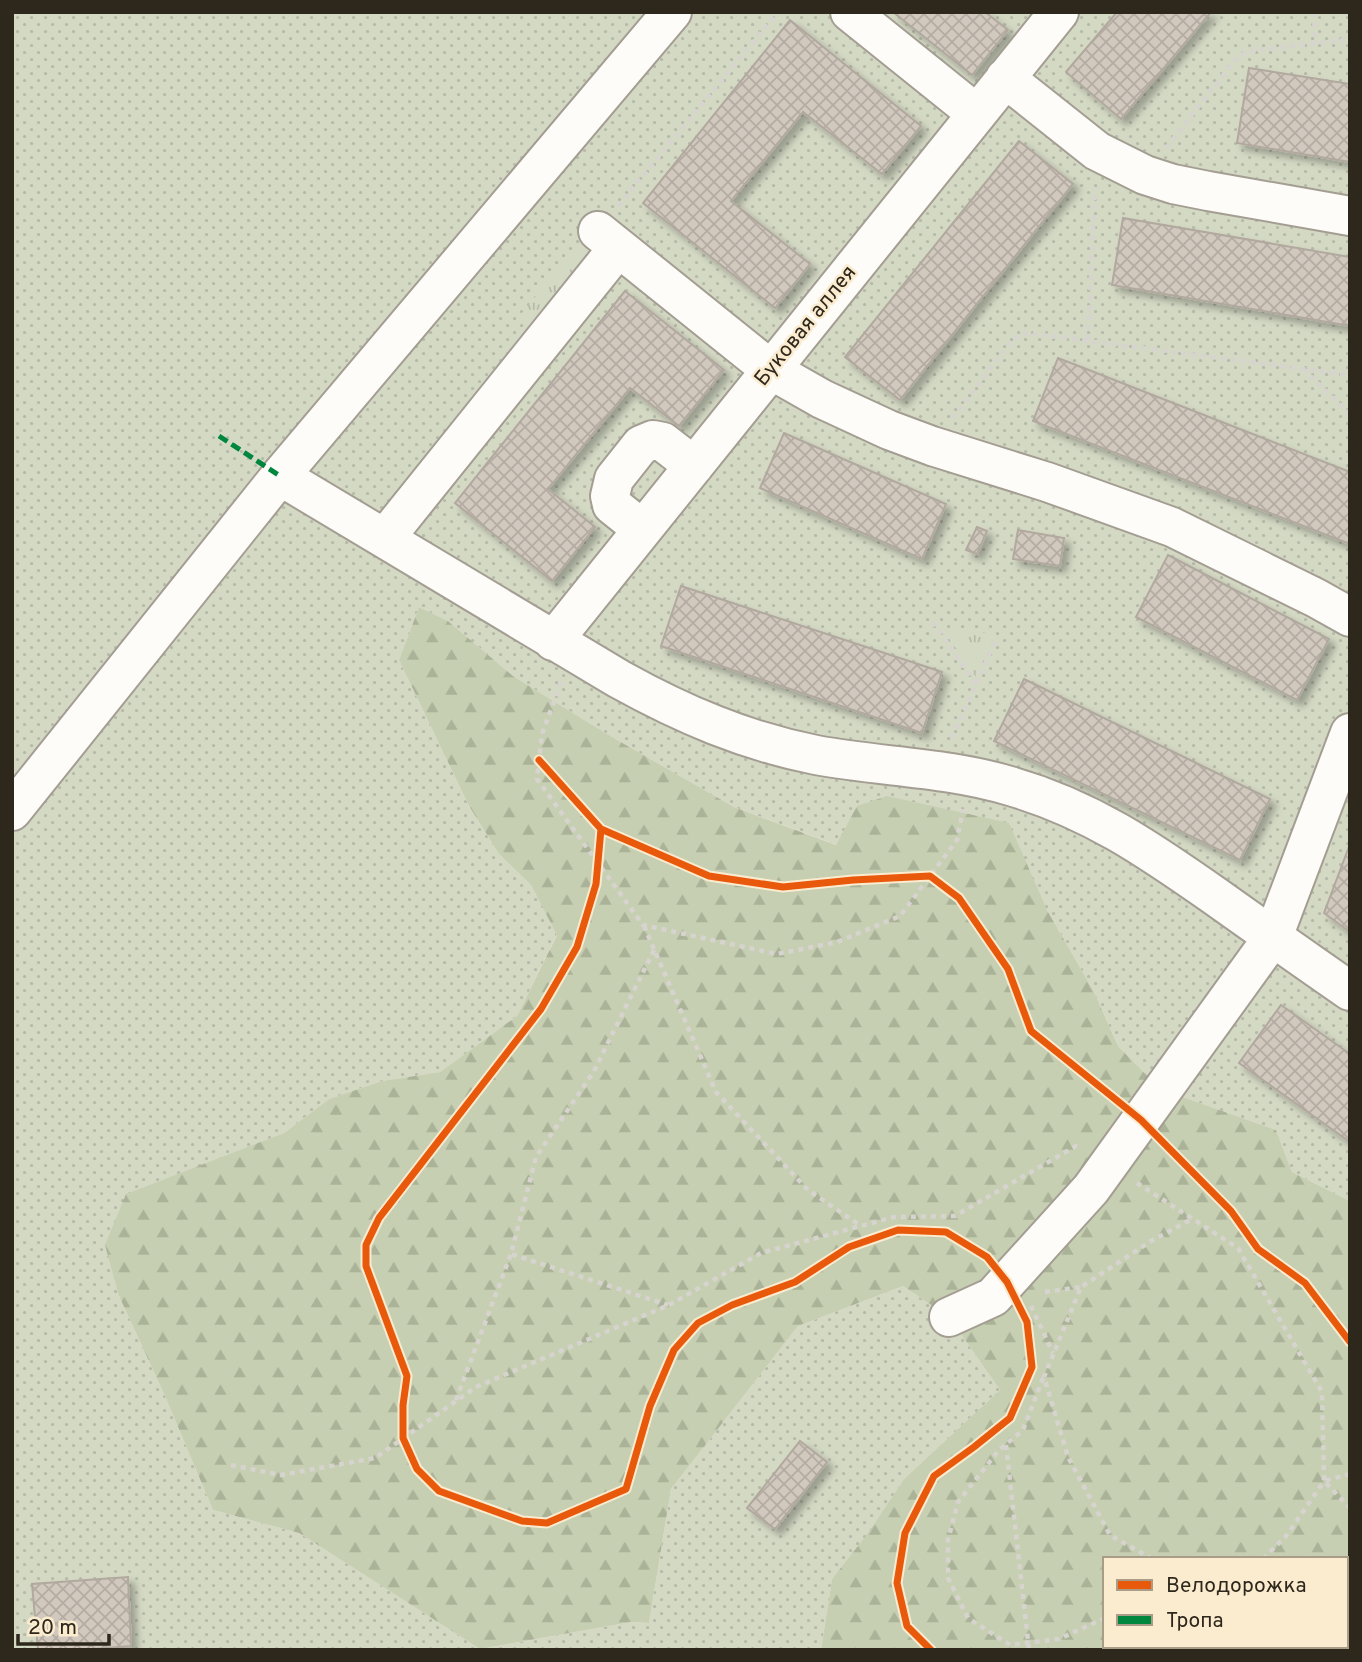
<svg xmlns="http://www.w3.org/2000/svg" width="1362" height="1662" viewBox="0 0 1362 1662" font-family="Overpass,sans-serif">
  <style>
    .grass { fill: url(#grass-dots) }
    .forest { fill: url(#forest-firs); fill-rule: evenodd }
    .park { fill: url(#park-tufts) }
    .building { fill: url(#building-cross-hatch); stroke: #b1a89e; stroke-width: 2; filter: url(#shadow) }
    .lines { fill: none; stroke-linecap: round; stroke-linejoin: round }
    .minor-casing { stroke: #a49d92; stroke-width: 42 }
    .path { stroke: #d7d4cf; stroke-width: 4.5; stroke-dasharray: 5 5; stroke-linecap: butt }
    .minor { stroke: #fdfcf9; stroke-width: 38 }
    .quiet { stroke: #00873e; stroke-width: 5; stroke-dasharray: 10 5; stroke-linecap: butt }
    .cycleway-casing { stroke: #fbebcf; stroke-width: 11 }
    .cycleway { stroke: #e8590c; stroke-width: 7 }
    .labels { text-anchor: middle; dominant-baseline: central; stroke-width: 5; stroke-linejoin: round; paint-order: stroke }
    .street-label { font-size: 21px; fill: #2d271c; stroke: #fbebcf }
  </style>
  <defs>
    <pattern id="grass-dots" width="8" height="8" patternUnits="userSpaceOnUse" patternTransform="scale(1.75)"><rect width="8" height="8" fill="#d4d9c4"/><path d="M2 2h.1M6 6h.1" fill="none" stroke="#b6baa8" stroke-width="1.8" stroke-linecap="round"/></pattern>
    <pattern id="forest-firs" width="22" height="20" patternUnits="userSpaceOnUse" patternTransform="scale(1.75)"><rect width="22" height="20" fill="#c6cfb2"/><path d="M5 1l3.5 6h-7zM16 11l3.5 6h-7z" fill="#aab298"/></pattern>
    <pattern id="park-tufts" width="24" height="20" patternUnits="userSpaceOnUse" patternTransform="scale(1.75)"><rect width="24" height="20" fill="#d4d9c4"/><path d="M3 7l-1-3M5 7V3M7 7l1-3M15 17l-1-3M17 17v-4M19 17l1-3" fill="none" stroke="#b6baa8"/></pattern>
    <pattern id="building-cross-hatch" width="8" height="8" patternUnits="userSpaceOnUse" patternTransform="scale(1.75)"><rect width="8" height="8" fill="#d1c8be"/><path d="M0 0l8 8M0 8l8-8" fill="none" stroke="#b4aca3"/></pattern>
    <filter id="shadow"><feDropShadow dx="6" dy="6" stdDeviation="3.5" flood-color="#0004"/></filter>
  </defs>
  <rect width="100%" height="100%" fill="#f1e8d9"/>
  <path class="grass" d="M12,12H1350V1201L1292,1172L1276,1130L1160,1089L1118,1046L1094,992L1047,910L857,806L837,845L734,807L612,737L513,676L448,621L419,607L399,660L469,806L499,854L531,885L557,934L517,1016L440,1072L382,1081L329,1099L284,1133L127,1194L119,1296L165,1396L213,1510L299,1533L480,1649L631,1622L649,1623L671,1489L798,1326L903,1286L949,1317L1000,1390L904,1479L869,1533L832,1579L821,1650H12Z"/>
  <path class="forest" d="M419,607L448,621L513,676L612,737L734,807L836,845L857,806L887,796L1009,823L1047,910L1094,992L1118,1046L1160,1089L1276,1130L1292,1172L1350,1201V1650H821L832,1579L869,1532L904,1479L1000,1390L949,1317L903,1286L798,1326L671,1489L649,1623L631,1622L480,1649L299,1533L213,1510L165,1396L119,1296L105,1245L126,1194L284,1133L329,1099L382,1081L440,1072L517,1016L557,935L531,885L499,854L469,806L399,660ZM1105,1559H1346V1646H1105Z"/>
  <path class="park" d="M582,240L602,256L536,335L517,319Z
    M941,627L995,634L976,677Z"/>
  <path class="building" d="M893,12H985L1008,30L972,75Z
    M1117,12H1211L1121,119L1066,72Z
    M790,20L921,126L882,174L803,112L731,201L810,264L775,308L643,203Z
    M1249,68L1350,84V162L1237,143Z
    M1019,141L1073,184L900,400L845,357Z
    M1123,218L1350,257V326L1112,285Z
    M625,291L724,370L679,426L630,388L548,489L595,527L552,581L455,503Z
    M1058,358L1350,472V544L1033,421Z
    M784,433L946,504L922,559L760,488Z
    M977,527L987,531L977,554L966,550Z
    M1018,530L1064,538L1060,566L1013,559Z
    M1168,555L1329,639L1297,700L1136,617Z
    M681,586L942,672L922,733L661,646Z
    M1024,679L1270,799L1240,860L994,741Z
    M1350,844V932L1324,913Z
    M1281,1005L1350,1054V1142L1239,1063Z
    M800,1441L827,1462L775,1529L747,1508Z
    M128,1577L131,1646L81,1650H38L32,1584Z"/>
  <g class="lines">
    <g class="minor-casing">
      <path id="minor" d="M850,12L977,114
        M1005,78L1097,151L1145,175L1173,184L1208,191L1350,216
        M598,231L771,370L822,399L889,430L932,446L1047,482L1172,527L1316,598L1350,617
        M280,476L619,679C682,714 745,741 816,755C881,767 947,767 1010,786C1090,809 1148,849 1215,896C1260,928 1305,960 1350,991
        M642,529L612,505L610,496L614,479L641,445L653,440L663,442L694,466
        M385,538L618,248
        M553,641L1059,12
        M12,811L280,476L672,12
        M949,1317L993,1297L1091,1189L1273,937L1350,733"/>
    </g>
    <path class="path" d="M1314,12L1315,43
      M1166,148L1235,60L1244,53L1258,50L1350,39
      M618,206L778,12
      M1088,340L1095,187
      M1303,369L1350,414
      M953,418L1012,340L1027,333L1350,375
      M933,622L976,684
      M561,682L542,734L537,779L643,925L777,954L837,942L900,916L957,840L963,809
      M952,738L997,637
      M644,926L716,1092L808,1190L861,1226
      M654,950L594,1071L536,1157L511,1254L668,1305
      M1137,1183L1238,1248L1322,1392L1324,1481L1287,1535L1263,1559
      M1045,1292L1081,1287
      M1031,1306L1053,1353
      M1043,1378L1023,1430L999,1450L958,1502L948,1540V1578L968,1618L1010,1645L1059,1639L1105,1618
      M456,1400L511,1254
      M1006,1445L1029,1650
      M231,1465L281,1475L375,1458L476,1387L669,1305L761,1253L894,1217L955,1216L1076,1146L1078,1147
      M1350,1474L1324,1481L1350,1508
      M1152,1559L1110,1535L1068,1457L1044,1377L1081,1287L1151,1241L1192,1219
      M1346,1571H1350"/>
    <use href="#minor" class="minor"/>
    <path class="quiet" d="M219,436L280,476"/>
    <g class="cycleway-casing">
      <path id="cycleway" d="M539,760L601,829L709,876L783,887L853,880L930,876L959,898L1008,969L1031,1031L1141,1120L1231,1211L1258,1249L1305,1283L1350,1342
        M601,829L596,884L577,947L541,1009L379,1218L366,1245V1266L407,1376L403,1405V1438L417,1469L439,1491L522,1521L547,1523L626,1489L650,1406L674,1350L698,1323L732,1305L795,1282L849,1247L898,1230L946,1232L987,1257L1007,1282L1027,1322L1032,1367L1010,1418L974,1447L934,1476L905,1533L897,1583L907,1626L931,1650"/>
    </g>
    <use href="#cycleway" class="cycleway"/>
  </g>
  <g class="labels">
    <g class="street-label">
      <text transform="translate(806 326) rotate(-51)">Буковая аллея</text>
    </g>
  </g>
  <rect width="1362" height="1662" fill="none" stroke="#2d271c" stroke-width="28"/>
  <rect x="1103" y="1557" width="245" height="91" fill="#fbebcf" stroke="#a99d87" stroke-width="2"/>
  <rect x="1117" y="1580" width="35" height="10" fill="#e8590c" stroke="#a99d87" stroke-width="2"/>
  <text x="1166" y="1592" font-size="21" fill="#2d271c">Велодорожка</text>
  <rect x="1117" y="1615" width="35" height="10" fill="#00873e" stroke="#a99d87" stroke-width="2"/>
  <text x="1166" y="1627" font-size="21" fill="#2d271c">Тропа</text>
  <path d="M18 1634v10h91v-10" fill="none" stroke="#2d271c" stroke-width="3.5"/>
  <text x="28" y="1634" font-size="21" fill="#2d271c" stroke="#fbebcf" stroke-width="5" paint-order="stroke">20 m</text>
</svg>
